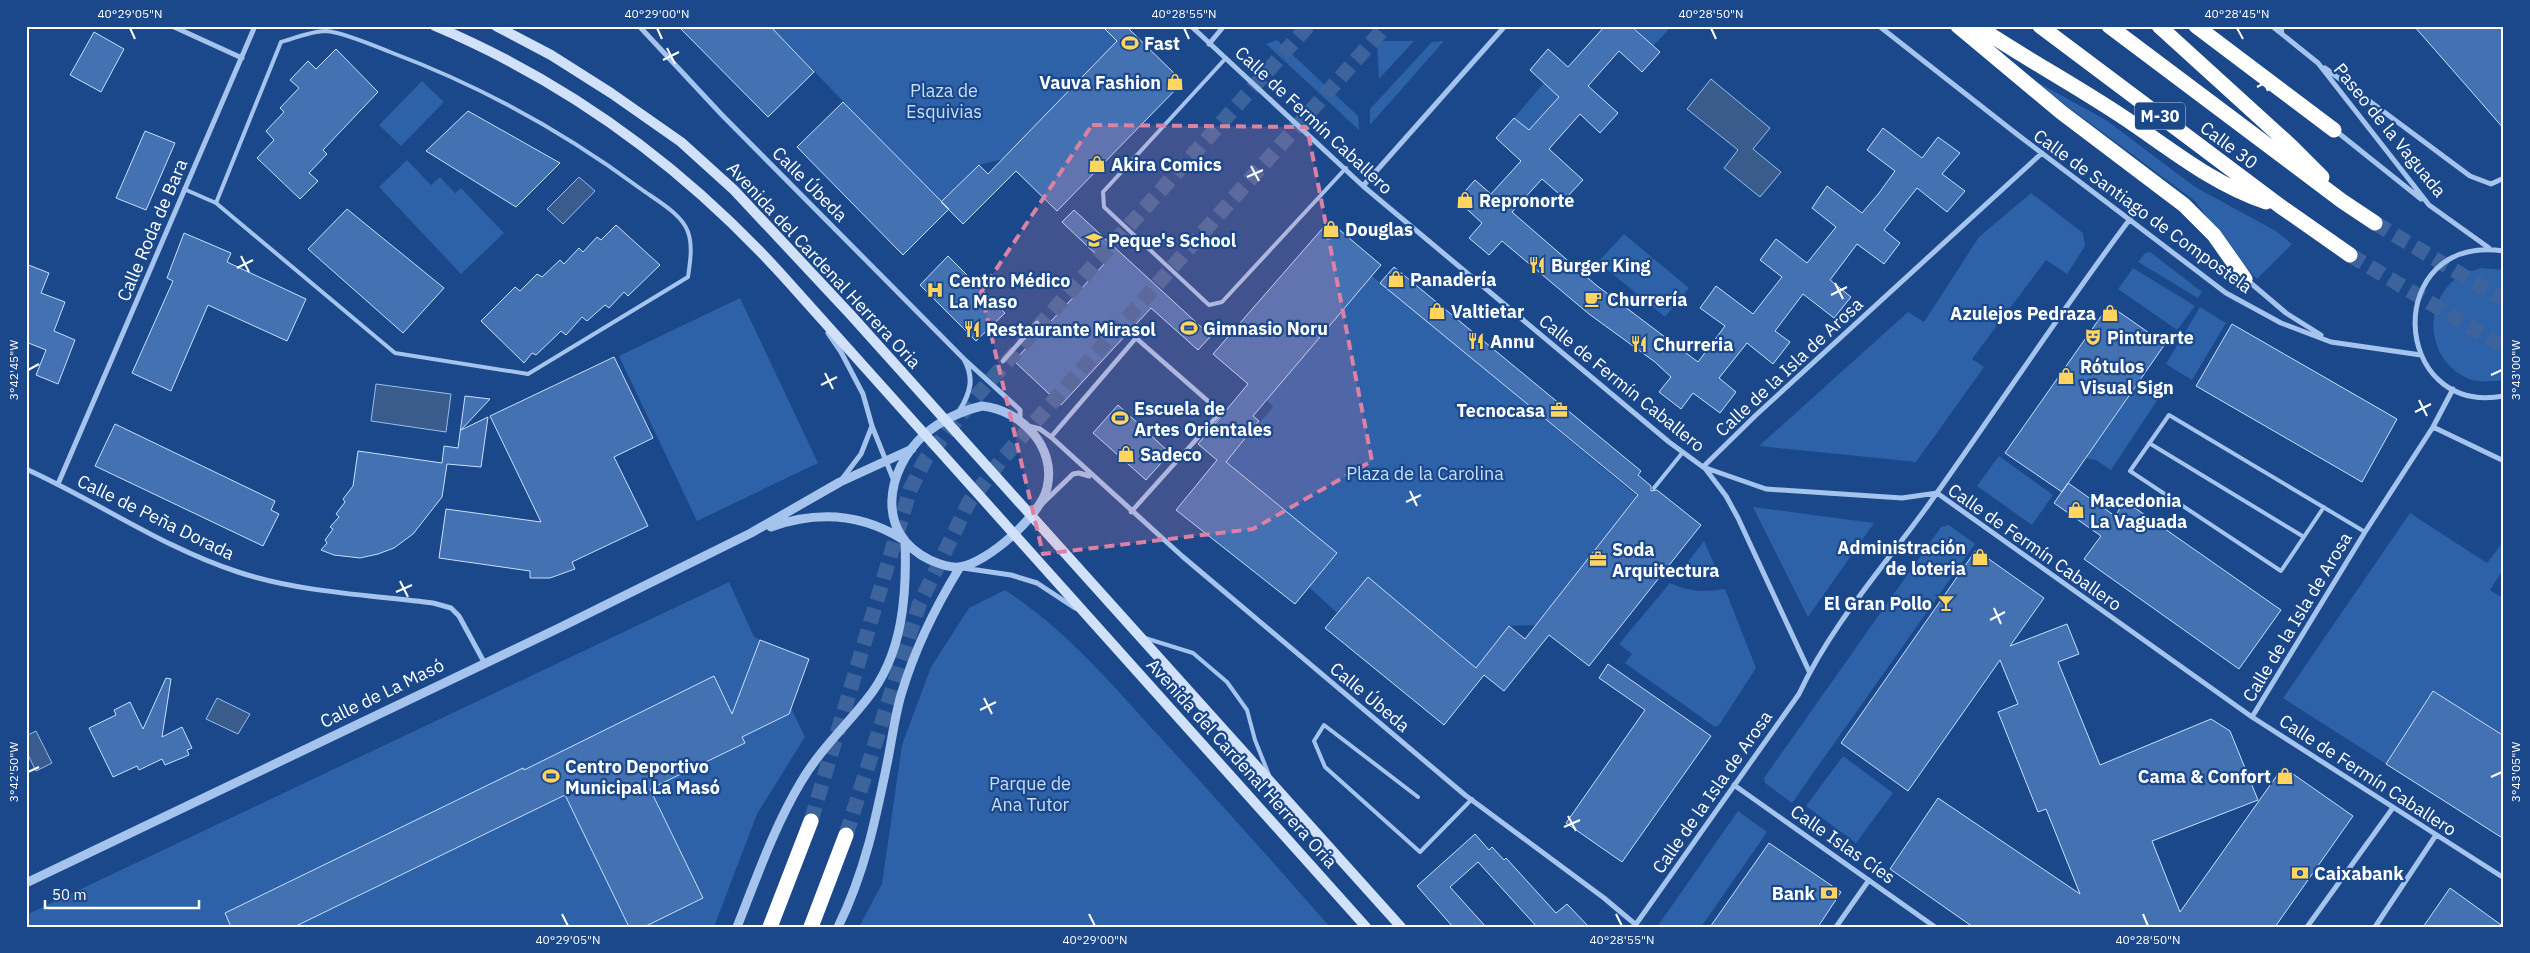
<svg xmlns="http://www.w3.org/2000/svg" width="2530" height="953" viewBox="0 0 2530 953" font-family="'IBM Plex Sans',sans-serif">
  <style>
    .green { fill: #2d61a8 }
    .water { fill: #3a5c8c; stroke: #97bdef }
    .building { fill: #4371b2; stroke: #c9defa }
    .lines { fill: none; stroke-linecap: round; stroke-linejoin: round }
    .motorway-tunnel { stroke: #3c639c; stroke-width: 15; stroke-dasharray: 15 8; stroke-linecap: butt }
    .service { stroke: #a4c3ed; stroke-width: 4 }
    .pedestrian { stroke: #a4c3ed; stroke-width: 4.5 }
    .minor { stroke: #a4c3ed; stroke-width: 5 }
    .tertiary { stroke: #a4c3ed; stroke-width: 9 }
    .secondary { stroke: #d0e1f9; stroke-width: 10 }
    .motorway { stroke: #fff; stroke-width: 15 }
    .marked { fill: #dd80a5; fill-opacity: 0.2; stroke: #dd80a5; stroke-width: 4; stroke-dasharray: 10 6; stroke-linejoin: round }
    .ticks { fill: none; stroke: #fff; stroke-width: 2 }
    .labels { text-anchor: middle; dominant-baseline: central; stroke-width: 4.5; stroke-linejoin: round; paint-order: stroke }
    .shield { fill: #1a488a; stroke: #bac8dc; stroke-width: 1 }
    .shield-label { font-size: 16px; font-weight: bold; fill: #fff }
    .poi-label { font-size: 18px; font-weight: bold; fill: #fff; stroke: #1a488a; text-anchor: start }
    .park-label { font-size: 18px; fill: #c9defa; stroke: #1a488a }
    .street-label { font-size: 18px; fill: #fff; stroke: #1a488a }
    .neatline { fill: none; stroke: #fff; stroke-width: 2 }
    .ticks-label { font-size: 12px; text-anchor: middle; fill: #fff }
  </style>
  <rect width="100%" height="100%" fill="#1a488a"/>
  <path class="green" d="M770,26H1102L1117,41L1003,159L979,165L941,202Z
    M1633,26H1672L1653,46Z
    M1277,40L1358,116L1359,130L1266,44Z
    M1377,41H1414L1379,79Z
    M1444,41L1370,125V109L1432,42Z
    M2028,77L2106,120L2195,187L2276,231L2292,244L2257,279L2239,260L2195,201Z
    M422,81L444,102L401,146L379,125Z
    M1544,83L1559,97L1529,130L1514,118Z
    M407,160L431,185L440,177L455,193L461,188L504,233L461,274L379,187Z
    M2031,193L2083,233L2085,246L2067,274L2046,260L1972,359L1984,367L1916,462L1759,446L1908,312L1924,322L1979,237Z
    M1624,234L1689,288L1665,317L1598,262Z
    M2150,252L2202,292L2198,298L2138,262L2145,253Z
    M2133,268L2195,306L2177,330L2118,289Z
    M2481,268L2504,270V380C2493,381 2480,383 2469,379C2432,364 2422,316 2448,286C2456,276 2469,272 2481,268Z
    M1372,276L1637,496L1536,625L1509,626L1476,668L1368,577L1337,613L1309,587L1337,553L1226,462L1273,407L1266,399Z
    M740,298L818,463L697,521L619,356Z
    M2200,307L2226,323L2192,380L2166,364Z
    M2141,380L2166,387L2111,470L2096,460L2085,458Z
    M1999,456L2053,495L2032,525L1977,486Z
    M1753,507L1874,523L1808,617Z
    M2410,513L2487,563L2504,541V568L2490,590L2504,599V736L2433,691L2386,764L2283,698Z
    M1949,525L1975,544L1792,803L1765,783L1764,778L1941,527Z
    M1704,541L1718,573L1703,575L1684,567Z
    M729,582L754,637L809,659L791,708L805,737L757,814L714,927H26V915Z
    M1670,583C1689,592 1704,592 1725,589L1756,668L1719,725L1715,727L1625,663L1632,654L1619,644Z
    M1005,590C1065,629 1111,683 1158,735C1216,798 1273,862 1330,927H859L882,884L902,745L931,667L969,608Z
    M1843,756L1893,793L1856,843L1806,806Z
    M1738,811L1767,832L1701,927H1657Z"/>
  <path class="water" d="M1711,79L1770,128L1753,149L1781,172L1760,197L1724,168L1738,150L1687,109Z
    M579,177L595,191L563,224L547,209Z
    M376,384L451,394L446,432L371,421Z
    M217,698L250,714L238,734L206,719Z
    M36,731L52,763L36,771L26,751V736Z"/>
  <path class="building" d="M678,26H770L814,72L768,117Z
    M1102,26H1126L1183,82L1057,211L1016,171L963,224L941,202L979,165L988,174L1117,41Z
    M1605,26H1631L1660,52L1642,72L1619,51L1588,86L1618,113L1600,133L1580,114L1549,149L1583,180L1565,199L1542,179L1512,212L1596,285L1698,362L1725,326L1700,308L1716,286L1753,314L1782,277L1760,260L1776,239L1807,263L1836,227L1812,208L1827,186L1862,213L1879,193L1895,171L1867,150L1883,128L1922,158L1938,137L1960,153L1942,174L1965,191L1947,212L1917,188L1884,230L1900,243L1884,264L1857,244L1830,280L1851,297L1834,318L1803,294L1775,331L1790,342L1773,364L1747,343L1719,378L1736,392L1720,413L1693,393L1681,409L1659,392L1671,377L1655,362L1589,314L1502,241L1489,255L1469,238L1482,223L1457,200L1475,180L1491,194L1521,161L1496,138L1514,118L1529,130L1559,97L1530,70L1548,49L1568,67Z
    M2414,26H2504V129L2478,99Z
    M94,32L124,49L101,92L70,75Z
    M336,49L378,92L323,150L327,154L309,173L318,181L300,199L257,158L274,140L266,131L284,112L280,108L299,88L290,80L308,61L316,69Z
    M843,102L949,209L903,255L797,147Z
    M468,111L560,163L516,207L426,151Z
    M145,131L175,143L146,210L116,198Z
    M347,209L444,288L403,333L308,249Z
    M1074,210L1211,336L1198,350L1151,308L1061,405L1014,361L1105,263L1062,222Z
    M1329,221L1381,265L1253,416L1259,421L1226,462L1337,553L1295,604L1176,510L1217,460L1198,444L1248,384L1213,354Z
    M616,225L660,265L628,296L624,292L609,308L605,305L587,321L582,317L566,335L561,331L536,355L532,353L524,363L481,321L515,287L520,291L537,274L542,277L560,260L564,264L579,248L583,252L597,237L601,240Z
    M184,233L231,253L227,262L306,299L287,341L208,305L171,391L132,373L173,281L167,278Z
    M948,256L1005,313L976,341L920,285Z
    M26,264L49,273L41,293L65,302L54,331L75,340L58,384L36,375L46,350L26,342Z
    M1394,267L1641,471L1638,475L1651,486V491L1657,490L1701,525L1589,666L1549,635L1504,691L1484,675L1444,725L1325,628L1368,577L1476,668L1509,626L1525,639L1638,495L1380,283Z
    M2109,305L2165,344L2062,492L2005,453Z
    M2232,324L2397,419L2362,482L2196,386Z
    M614,357L653,438L614,457L648,526L572,562L575,569L550,578H530V571L439,558L446,509L541,522L490,416Z
    M465,396L490,399L461,430L488,417L481,467L447,464L442,497L413,534L394,548L378,554L360,558L334,555L321,550L327,543L325,540L333,529L330,527L339,517L336,514L345,502L343,499L353,486L358,451L442,463L444,446L458,448Z
    M1118,405L1170,453L1146,480L1093,433Z
    M115,424L275,501L271,510L279,514L263,546L95,466Z
    M2068,483L2115,516L2125,501L2281,610L2239,669L2084,559L2101,536L2054,503Z
    M1976,550L2044,598L2010,646L2067,624L2079,654L2058,662L2100,765L2211,719L2230,731L2258,800L2152,841L2180,912L2283,767L2353,816L2275,927H1973L1890,869L1938,798L2080,894L2046,809L2038,812L1998,712L2018,704L2000,660L1908,791L1841,743Z
    M760,640L809,659L789,714L742,737L745,743L650,789L703,898L644,927H629L565,795L294,927H231L225,913L523,768L524,770L714,676L732,714Z
    M1608,664L1711,736L1622,862L1566,823L1645,710L1599,678Z
    M166,678L171,679L162,737L182,727L192,748L187,750L189,755L165,765L162,759L139,770L137,766L113,777L89,728L116,715L114,710L130,702L143,729Z
    M2433,691L2504,736V839L2386,764Z
    M1475,834L1489,850L1492,847L1504,860L1506,858L1556,913L1567,904L1589,927H1537L1478,862L1450,887L1486,927H1453L1417,886Z
    M1769,843L1841,892L1818,927H1710Z
    M2450,888L2504,927H2423Z"/>
  <g class="lines">
    <path class="motorway-tunnel" d="M2375,223L2504,300
      M2350,255L2504,347
      M811,821L910,490L925,460L972,401L1308,26
      M846,835L919,605L969,502L1003,458L1386,26"/>
    <path class="service" d="M2282,34V26
      M1226,58L1103,192L1104,207L1209,305L1222,302L1346,168
      M184,189L216,203L395,353L528,374L688,277C690,263 693,246 688,232C682,214 656,200 641,189C564,132 481,86 390,52C375,46 342,32 326,31C312,31 295,38 281,42L216,203
      M2149,443L2304,537
      M1654,488L1683,452
      M2324,507L2281,571L2130,471L2169,415L2365,532
      M1145,638L1193,653L1227,682L1247,710L1255,740L1269,775
      M1418,797L1324,725L1314,741L1325,767L1420,852L1472,799"/>
    <path class="pedestrian" d="M1003,361L1037,323
      M1051,437L1136,338L1217,409L1220,413L1131,512"/>
    <path class="minor" d="M172,26L242,58
      M639,26L722,115L964,359
      M1191,26L1363,186L1669,442L1703,467L1766,489L1902,498L1937,493L2252,717L2504,878
      M1879,26L2018,135L2226,293L2281,323L2331,342L2421,355
      M2272,26L2318,63L2429,205L2489,248
      M1209,44L1224,26
      M2325,68L2470,176L2491,184L2504,178
      M2336,131L2421,199
      M1363,186L1505,26
      M2504,251C2382,233 2389,417 2504,396
      M2246,279L2286,313L2321,335
      M828,333L841,352L863,394L872,426L894,481
      M959,412C970,393 975,379 964,359L1020,410V420
      M1028,426L1040,429L1051,437L1182,556L1465,795L1604,898L1635,924
      M2433,427L2504,461
      M1703,467L1755,416L2042,153
      M1704,467L1726,496L1738,518L1809,671
      M26,469C97,501 163,548 238,572C298,592 369,595 433,603L451,608L459,616L484,662
      M842,479L861,454L872,426
      M58,484L255,26
      M1043,503L1073,474L1079,473L1089,476
      M963,568L1011,575L1037,583L1075,608
      M2252,717L2365,532L2433,427L2453,389
      M1734,785L1935,927
      M1634,927L1799,694C1831,625 1885,565 1929,504C1997,409 2060,312 2130,219
      M1836,927L1869,880
      M2307,927L2392,809
      M2375,927L2436,835"/>
    <path class="tertiary" d="M982,406C1021,410 1057,447 1047,488C1041,515 987,564 959,567C950,568 939,564 930,560C875,534 885,470 925,434C942,420 961,411 982,406Z
      M771,527C816,511 860,513 902,539
      M26,883L559,628L751,533L840,482L912,449
      M737,927C757,877 774,827 801,782C819,751 845,727 867,699C903,655 907,595 905,541
      M838,927C865,872 876,818 888,759C892,738 895,716 901,695C915,648 934,609 960,567"/>
    <path class="secondary" d="M435,26C570,83 685,168 783,276L1366,927
      M496,26L551,55L611,93L681,142L734,190L850,314L1401,927"/>
    <path class="motorway" d="M1958,26L2061,112L2184,205L2214,235L2245,279
      M1977,26C2026,59 2077,86 2126,119C2172,150 2213,184 2266,202
      M2040,26L2280,206L2350,255
      M2109,26L2342,201L2375,223
      M2159,26L2291,146L2322,177
      M2196,26L2334,130
      M770,927L811,821
      M811,927L846,835"/>
  </g>
  <path class="marked" d="M1092,125L1307,127L1372,461L1253,529L1043,554L981,292Z"/>
  <path class="ticks" d="M130,28L135,39M657,28L662,39M1184,28L1189,39M1711,28L1716,39M2237,28L2243,39M667,48L675,64M663,60L679,52M2261,75L2268,91M2257,87L2272,79M1251,166L1259,181M1247,177L1263,170M241,256L249,272M237,268L253,260M1835,283L1843,299M1831,295L1847,287M28,370L39,364M825,373L833,389M2491,375L2502,370M821,385L837,377M2419,400L2427,416M2415,412L2431,404M1410,491L1417,506M1406,502L1421,495M400,581L408,597M396,592L412,585M1994,608L2001,624M1990,620L2005,612M984,698L992,714M980,710L996,702M28,772L39,767M2491,777L2502,772M1568,816L1576,831M1564,827L1580,820M562,914L568,926M1089,914L1095,926M1616,914L1622,926M2143,914L2148,926"/>
  <defs>
    <g id="stadium-bare" transform="scale(1.35)"><path d="M0-5a6.5 5 0 1 0 0 10a6.5 5 0 1 0 0-10ZM-3.5-1.8h7v3.6h-7Z" fill="#ffd560" stroke="#1a488a" stroke-width="2.5" paint-order="stroke"/></g>
    <g id="shop-bare" transform="scale(1.35)"><path d="M-5-2.5h2.3a2.7 3.5 0 0 1 5.4 0H5L5.5 6h-11ZM-1.5-2.5h3a1.5 2.3 0 0 0-3 0Z" fill="#ffd560" stroke="#1a488a" stroke-width="2.5" paint-order="stroke"/></g>
    <g id="school-bare" transform="scale(1.35)"><path d="M0-5L7-2L0 1L-7-2ZM-4 1L0 2.5L4 1V4Q0 6-4 4Z" fill="#ffd560" stroke="#1a488a" stroke-width="2.5" paint-order="stroke"/></g>
    <g id="restaurant-bare" transform="scale(1.35)"><path d="M-5-6h1v4h1v-4h1v4h1v-4h1v5L-1.5 .5V6h-2V.5L-5-1ZM5-6V6H3V1.5H1.5Q1.5-4 5-6Z" fill="#ffd560" stroke="#1a488a" stroke-width="2.5" paint-order="stroke"/></g>
    <g id="hospital-bare" transform="scale(1.35)"><path d="M-5-5h3v3.5h4V-5h3V5h-3V1.5h-4V5h-3Z" fill="#ffd560" stroke="#1a488a" stroke-width="2.5" paint-order="stroke"/></g>
    <g id="cafe-bare" transform="scale(1.35)"><path d="M-5.5-4.5H6V0H3Q3 3.5 0 3.5H-2.5Q-5.5 3.5-5.5 0ZM3-3.2v2h1.7v-2ZM-6 4.5H4V6H-6Z" fill="#ffd560" stroke="#1a488a" stroke-width="2.5" paint-order="stroke"/></g>
    <g id="theatre-bare" transform="scale(1.35)"><path d="M-5-5.5Q0-4 5-5.5V0Q5 5 0 6Q-5 5-5 0ZM-3.3-2.5H-1v1.5H-3.3ZM1-2.5H3.3v1.5H1ZM-2.8 1Q0 5.5 2.8 1Z" fill="#ffd560" stroke="#1a488a" stroke-width="2.5" paint-order="stroke"/></g>
    <g id="office-bare" transform="scale(1.35)"><path d="M-6-3h4V-5.5h4V-3h4V5H-6ZM-1-4.5V-3h2v-1.5ZM-6 0V1H6V0Z" fill="#ffd560" stroke="#1a488a" stroke-width="2.5" paint-order="stroke"/></g>
    <g id="bar-bare" transform="scale(1.35)"><path d="M-6-5H6L.8 .8V4.5H3.5V6h-7V4.5H-.8V.8Z" fill="#ffd560" stroke="#1a488a" stroke-width="2.5" paint-order="stroke"/></g>
    <g id="bank-bare" transform="scale(1.35)"><path d="M-6-4H6V4H-6ZM0-2.3a2.3 2.3 0 1 0 0 4.6a2.3 2.3 0 1 0 0-4.6Z" fill="#ffd560" stroke="#1a488a" stroke-width="2.5" paint-order="stroke"/></g>
  </defs>
  <g fill-rule="evenodd">
    <use href="#stadium-bare" x="1130" y="43"/>
    <use href="#shop-bare" x="1175" y="82"/>
    <use href="#shop-bare" x="1097" y="164"/>
    <use href="#shop-bare" x="1465" y="200"/>
    <use href="#shop-bare" x="1331" y="229"/>
    <use href="#school-bare" x="1094" y="240"/>
    <use href="#restaurant-bare" x="1537" y="265"/>
    <use href="#shop-bare" x="1396" y="279"/>
    <use href="#hospital-bare" x="935" y="290"/>
    <use href="#cafe-bare" x="1593" y="299"/>
    <use href="#shop-bare" x="1437" y="311"/>
    <use href="#shop-bare" x="2110" y="313"/>
    <use href="#stadium-bare" x="1189" y="328"/>
    <use href="#restaurant-bare" x="972" y="329"/>
    <use href="#theatre-bare" x="2093" y="337"/>
    <use href="#restaurant-bare" x="1476" y="341"/>
    <use href="#restaurant-bare" x="1639" y="344"/>
    <use href="#shop-bare" x="2066" y="376"/>
    <use href="#office-bare" x="1559" y="410"/>
    <use href="#stadium-bare" x="1120" y="418"/>
    <use href="#shop-bare" x="1126" y="454"/>
    <use href="#shop-bare" x="2076" y="510"/>
    <use href="#shop-bare" x="1980" y="557"/>
    <use href="#office-bare" x="1598" y="559"/>
    <use href="#bar-bare" x="1946" y="603"/>
    <use href="#stadium-bare" x="551" y="776"/>
    <use href="#shop-bare" x="2285" y="776"/>
    <use href="#bank-bare" x="2300" y="873"/>
    <use href="#bank-bare" x="1829" y="893"/>
  </g>
  <g class="labels">
    <rect class="shield" x="2135" y="102.5" width="50" height="27" rx="4"/>
    <g class="shield-label">
      <text x="2160" y="116">M-30</text>
    </g>
    <g class="poi-label">
      <text x="1144" y="43">Fast</text>
      <text x="1161" y="82" text-anchor="end">Vauva Fashion</text>
      <text x="1111" y="164">Akira Comics</text>
      <text x="1479" y="200">Repronorte</text>
      <text x="1345" y="229">Douglas</text>
      <text x="1108" y="240">Peque's School</text>
      <text x="1551" y="265">Burger King</text>
      <text x="1410" y="279">Panadería</text>
      <text x="949" y="280">Centro Médico<tspan x="949" dy="21">La Maso</tspan></text>
      <text x="1607" y="299">Churrería</text>
      <text x="1451" y="311">Valtietar</text>
      <text x="2096" y="313" text-anchor="end">Azulejos Pedraza</text>
      <text x="1203" y="328">Gimnasio Noru</text>
      <text x="986" y="329">Restaurante Mirasol</text>
      <text x="2107" y="337">Pinturarte</text>
      <text x="1490" y="341">Annu</text>
      <text x="1653" y="344">Churreria</text>
      <text x="2080" y="366">Rótulos<tspan x="2080" dy="21">Visual Sign</tspan></text>
      <text x="1134" y="408">Escuela de<tspan x="1134" dy="21">Artes Orientales</tspan></text>
      <text x="1545" y="410" text-anchor="end">Tecnocasa</text>
      <text x="1140" y="454">Sadeco</text>
      <text x="2090" y="500">Macedonia<tspan x="2090" dy="21">La Vaguada</tspan></text>
      <text x="1966" y="547" text-anchor="end">Administración<tspan x="1966" dy="21">de loteria</tspan></text>
      <text x="1612" y="549">Soda<tspan x="1612" dy="21">Arquitectura</tspan></text>
      <text x="1932" y="603" text-anchor="end">El Gran Pollo</text>
      <text x="565" y="766">Centro Deportivo<tspan x="565" dy="21">Municipal La Masó</tspan></text>
      <text x="2271" y="776" text-anchor="end">Cama &amp; Confort</text>
      <text x="2314" y="873">Caixabank</text>
      <text x="1815" y="893" text-anchor="end">Bank</text>
    </g>
    <g class="park-label">
      <text x="944" y="90">Plaza de<tspan x="944" dy="21">Esquivias</tspan></text>
      <text x="1425" y="473">Plaza de la Carolina</text>
      <text x="1030" y="783">Parque de<tspan x="1030" dy="21">Ana Tutor</tspan></text>
    </g>
    <g class="street-label">
      <text transform="translate(1314 120) rotate(43)">Calle de Fermín Caballero</text>
      <text transform="translate(2390 130) rotate(51)">Paseo de la Vaguada</text>
      <text transform="translate(2229 145) rotate(37)">Calle 30</text>
      <text transform="translate(810 184) rotate(45)">Calle Úbeda</text>
      <text transform="translate(2143 211) rotate(36)">Calle de Santiago de Compostela</text>
      <text transform="translate(152 230) rotate(-67)">Calle Roda de Bara</text>
      <text transform="translate(824 265) rotate(47)">Avenida del Cardenal Herrera Oria</text>
      <text transform="translate(1789 367) rotate(-43)">Calle de la Isla de Arosa</text>
      <text transform="translate(1622 383) rotate(39)">Calle de Fermín Caballero</text>
      <text transform="translate(156 517) rotate(26)">Calle de Peña Dorada</text>
      <text transform="translate(2035 547) rotate(35)">Calle de Fermín Caballero</text>
      <text transform="translate(2297 617) rotate(-59)">Calle de la Isla de Arosa</text>
      <text transform="translate(382 693) rotate(-26)">Calle de La Masó</text>
      <text transform="translate(1370 697) rotate(40)">Calle Úbeda</text>
      <text transform="translate(1242 763) rotate(48)">Avenida del Cardenal Herrera Oria</text>
      <text transform="translate(2368 775) rotate(33)">Calle de Fermín Caballero</text>
      <text transform="translate(1712 792) rotate(-55)">Calle de la Isla de Arosa</text>
      <text transform="translate(1843 844) rotate(35)">Calle Islas Cíes</text>
    </g>
  </g>
  <rect width="2530" height="953" fill="none" stroke="#1a488a" stroke-width="55"/>
  <path d="M45 900v8h154v-8" fill="none" stroke="#ffffff" stroke-width="2.5"/>
  <text x="52" y="900" font-size="15" fill="#ffffff" stroke="#1a488a" stroke-width="4" paint-order="stroke">50 m</text>
  <rect x="28" y="28" width="2474" height="898" class="neatline"/>
  <g class="ticks-label">
    <text x="130" y="18">40°29'05"N</text>
    <text x="657" y="18">40°29'00"N</text>
    <text x="1184" y="18">40°28'55"N</text>
    <text x="1711" y="18">40°28'50"N</text>
    <text x="2237" y="18">40°28'45"N</text>
    <text transform="translate(2516 370) rotate(-90)" y="4">3°43'00"W</text>
    <text transform="translate(14 370) rotate(-90)" y="4">3°42'45"W</text>
    <text transform="translate(2516 772) rotate(-90)" y="4">3°43'05"W</text>
    <text transform="translate(14 772) rotate(-90)" y="4">3°42'50"W</text>
    <text x="568" y="944">40°29'05"N</text>
    <text x="1095" y="944">40°29'00"N</text>
    <text x="1622" y="944">40°28'55"N</text>
    <text x="2148" y="944">40°28'50"N</text>
  </g>
</svg>
